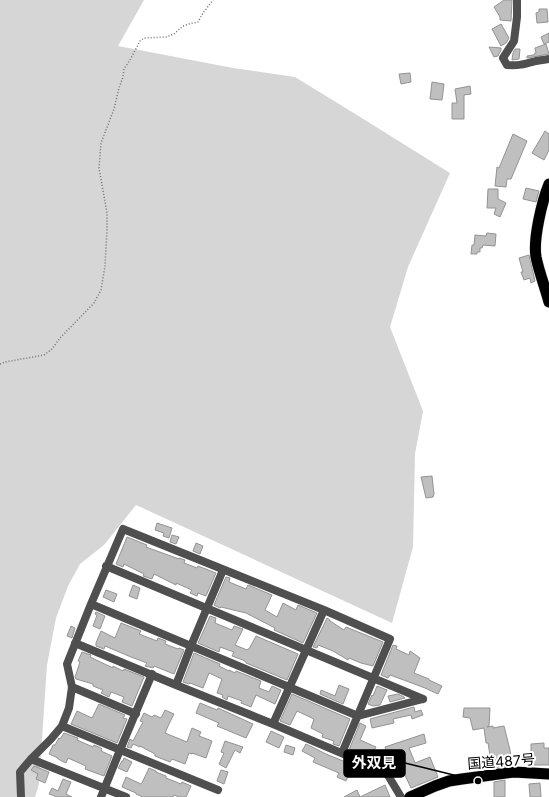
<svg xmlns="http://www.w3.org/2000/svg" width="549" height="797" viewBox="0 0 549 797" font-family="Inter,'Noto Sans JP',sans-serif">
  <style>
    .green { fill: #d6d6d6 }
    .building { fill: #bfbfbf; stroke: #939393 }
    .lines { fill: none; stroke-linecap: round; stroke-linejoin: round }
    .highway-casing { stroke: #dbdbdb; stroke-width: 12 }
    .path { stroke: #717171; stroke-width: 1.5; stroke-dasharray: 1 2; stroke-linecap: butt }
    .minor { stroke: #4f4f4f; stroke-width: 8 }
    .highway { stroke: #000; stroke-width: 11 }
    .labels { text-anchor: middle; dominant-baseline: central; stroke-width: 4; stroke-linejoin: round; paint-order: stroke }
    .street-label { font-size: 14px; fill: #000; stroke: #fff }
    .leader { fill: none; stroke: #000; stroke-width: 1.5 }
    .callout-dot { fill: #000; stroke: #fff; stroke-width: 1.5 }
    .callout { fill: #000; stroke: #000; stroke-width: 1.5 }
    .callout-label { font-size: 15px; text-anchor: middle; font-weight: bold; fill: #fff }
  </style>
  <rect width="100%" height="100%" fill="#fff"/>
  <path class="green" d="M0,0H144L118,46L233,68L295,77L357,115L450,173L408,267L390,327L423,411L415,454L413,547L392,623L136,505L104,545L80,564L68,586L56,618L47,665L39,784L35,797H0Z"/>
  <path class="building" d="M504,0H512L511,21L500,20V17L494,7Z
    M539,9H547L548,22L537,23L536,13L539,12Z
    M501,24L509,38L506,43L501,46L492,29Z
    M549,33V42L544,44L541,37Z
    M546,44L549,54L527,58V56L534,55V54L536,53L535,48Z
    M489,47L501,48V50L498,56L494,57Z
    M515,49H520L519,59L512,60L513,53Z
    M410,73L411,82L401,84L399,74Z
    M432,82L444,84L442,100L430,99Z
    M470,86L471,94L464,95V119H452V103H457L455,89Z
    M545,131L549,134V150L544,160L532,153Z
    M513,134L527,141L511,179H507L506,187L495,186L497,167L499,168Z
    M526,188L539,191L536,202L523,199Z
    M488,189H498V199L506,203L500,217L494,214L496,208H487Z
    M487,233L496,234L495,246L483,245L482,248H480V252H477V254H471L472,245H474L475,235L486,236Z
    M529,255L535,281L531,283L530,278L524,280L521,272H523L519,258Z
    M432,476L434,494L433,497L426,498L421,477Z
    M157,523L172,528L169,538L163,536L164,533L155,530Z
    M172,535L179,537L176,544L170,542Z
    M127,537L147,545L146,547L179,559V558L185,560L184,563L197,568L198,566L216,573L206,596L198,593L197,596L190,593L192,590L176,583V585L154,574L152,579L143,576L144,574L124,564L123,567L116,564Z
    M196,543L203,546L200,554L193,551Z
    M226,577L230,578L229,582L246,589L248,585L272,595L265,610L277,617L283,603L296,610L298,605L317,613L303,643L274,630L275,628L246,613L221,607L220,608L214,605Z
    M133,585L140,588L137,599L129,596Z
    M106,590L117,594L114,602L103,597Z
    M96,612L105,616L100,629L93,626L97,615L95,614Z
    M210,616L216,618L215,623L232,630L234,626L243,629L235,645L247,650L248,649H249L256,636L298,654L287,680L246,663V662L243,660L232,656L234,652L220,647L219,652L198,643Z
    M327,618L330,620V621L344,630L346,627L383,642L373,666L361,663L349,658L348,660L333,651L318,645L317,648L313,647Z
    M121,623L141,631L139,634L157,641L158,638L166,641L165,644L178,649L179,648L184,650L174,674L154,666L153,668L145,666L147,663L131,657L105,646L104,649L96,646V643L101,631L115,638Z
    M71,626L75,628L72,638L67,636Z
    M393,645L397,646L396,649L409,655L410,651L420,658L414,673L429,679V680L442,686L438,694L425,688L401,679L390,675L388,678L381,675Z
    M82,652L91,655L90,657L113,668V666L123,671L124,669L144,677L132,706L122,702L124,697L111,692L109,697L101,693L103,690L93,686V684L76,679L75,677L80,662L78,661Z
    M194,653L220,664L219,666L229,671V670L235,673L236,671L261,681L259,688L269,692L272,686L281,690L275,704L256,695L251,707L241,703L242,701L228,696L227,700L222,697L223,695L217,693L222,679L209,673L203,688L190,683L189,684L183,682Z
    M339,685L349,689L343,704L320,694L321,690L335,696Z
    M377,686L387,690L380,705L373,706L368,704L372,695L373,696Z
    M292,694L350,719L339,746L333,744L334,741L322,737L323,734L311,728L314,719L297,711L290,725L280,721Z
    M398,694L404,697L405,698L390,702L388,696Z
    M200,703L217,710L218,708L253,724L246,738L217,726L219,723L196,713Z
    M99,704L125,715L123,718L127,719L117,743L71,724L77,711L92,718Z
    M414,707L415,712L421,710L423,715L412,719L411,715L393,719L394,723L372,728L370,719Z
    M464,708H490L489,726L487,727L493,726V728L504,726L510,750L512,765L492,768L488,743H486L484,728L473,730L470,718L463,717Z
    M165,710L174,714L169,724L165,733L187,742L192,728L201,732L199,736L212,741L206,758L192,753V754L189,753L185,764L172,759L170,762L155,756V754L140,746V747L133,744L131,748L127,747L130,739L133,741L143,722L140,721L144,713L152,717L154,715L161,718Z
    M360,723L366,726L360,740L376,747L371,757L356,750L355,753L349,750Z
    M271,731L284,737L279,748L266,742Z
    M64,733L78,738L77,740L93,747L94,745L101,748L102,749L101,751L112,756L104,776L85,769L86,766L68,758L66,763L58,759V758L49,754L53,745H55L59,738L60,739Z
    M424,734L426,743L409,748L415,763L430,757L438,777L411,788L404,773L395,777L392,771L403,767L397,753L388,757L385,747Z
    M225,741L243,747L240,753L235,750L226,768L219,764L224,753L221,752Z
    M544,743V748H549V765H531V744Z
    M306,744L326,754L353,765L346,781L337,777L339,773L313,762L315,758L302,751Z
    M286,745L295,748L293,755L284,752Z
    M124,758L132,762L127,772L118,768L122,761H123Z
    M34,766L49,772L45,783L36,779L38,774L31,770Z
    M149,768L156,771V772L166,776V778L181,784L182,782L191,786L186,797H179L174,795L173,797H143L136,794V793L122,787L126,777L141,784L142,783Z
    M221,770L228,772L224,784L217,781Z
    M63,779L71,782L66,794L72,797H55V796L49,794L52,788L58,791Z
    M505,780V797H494V782Z
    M540,783L541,797H530L529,784Z
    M385,785L390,797H344L357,790L360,797Z"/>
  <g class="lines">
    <g class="highway-casing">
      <path id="highway" d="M549,184C542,201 533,239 536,257C539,272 545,287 549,302
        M410,797L435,786L449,781L462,779L514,772L549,774"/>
    </g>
    <path class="path" d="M0,364L5,362L44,355L51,350L61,337L94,303L101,290L105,266L107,230V213L99,168L101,143L114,109L119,88L123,77L124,69L130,60L140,41L144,38L166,37L174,34L183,26L189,24L198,22L203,13L213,0"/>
    <path class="minor" d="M517,0V17L514,41L503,58L507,65C519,66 525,64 536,61C541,60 545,60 549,59
      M106,566L423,699
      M91,604L358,716L423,699
      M75,643L176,685L273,724L386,772L401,797
      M176,685L191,646L223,570
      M72,687L136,714
      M273,724L324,610
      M62,726L218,790
      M31,759L126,797
      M21,797L20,772L31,759L51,739L62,726L69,708L72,687L67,664L91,604L123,529L324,610L390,639L342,753
      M101,797L120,750L152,674"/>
    <use href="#highway" class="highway"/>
  </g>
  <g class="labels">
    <g class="street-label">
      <text transform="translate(501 761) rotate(-4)">国道487号</text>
    </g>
  </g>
  <path class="leader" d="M478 781L405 763"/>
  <circle class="callout-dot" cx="478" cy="781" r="4"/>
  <rect class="callout" x="344" y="750" width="61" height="27" rx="4"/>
  <g class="callout-label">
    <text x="374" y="768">外双見</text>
  </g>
</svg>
